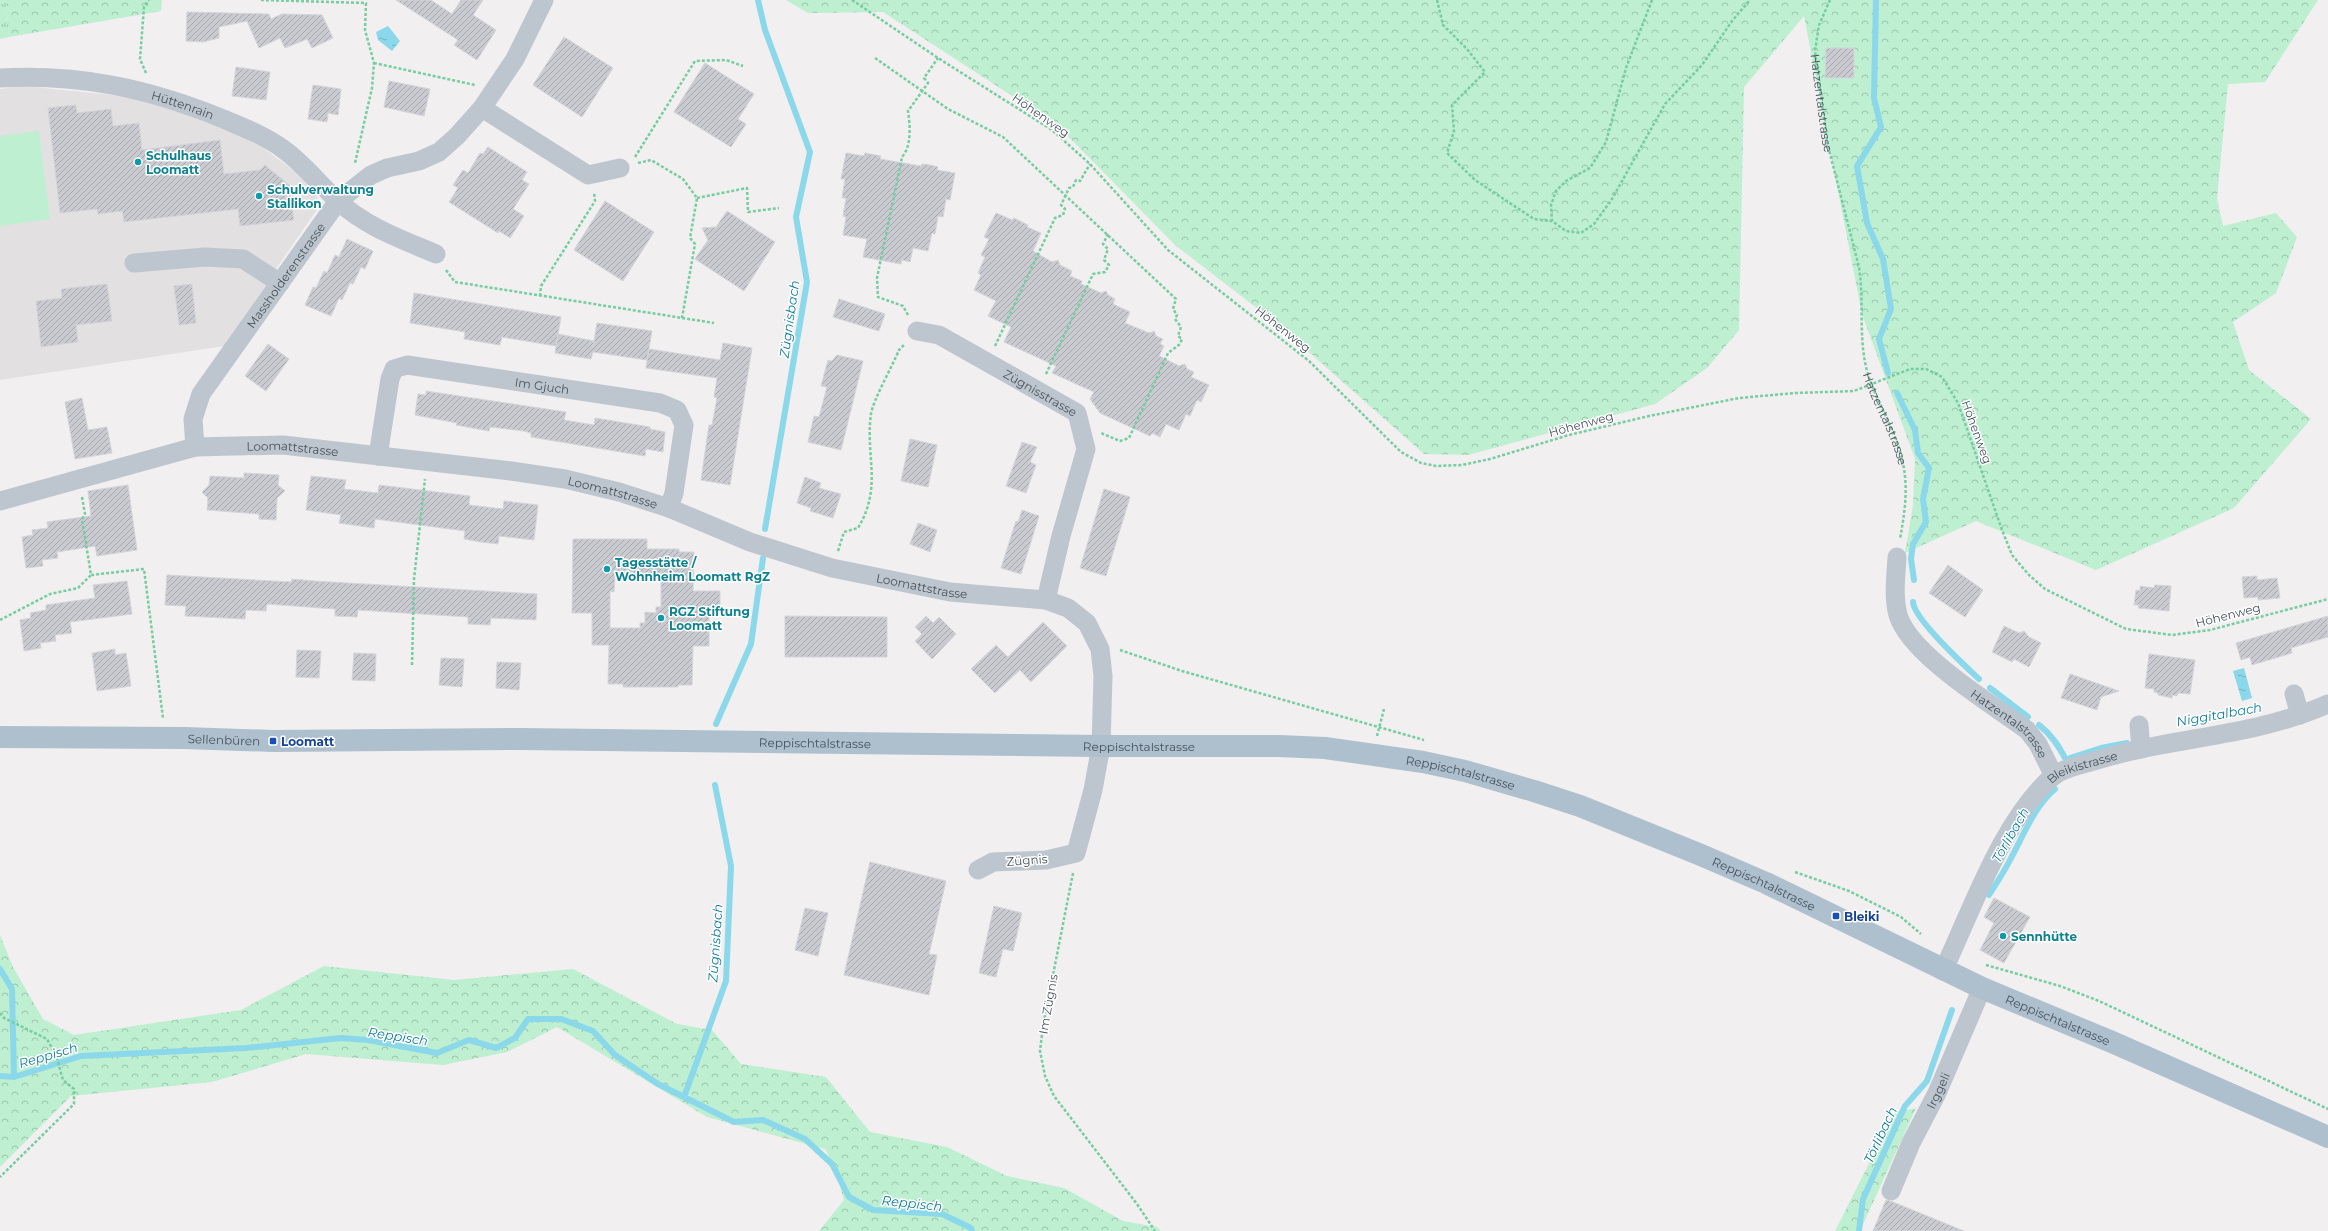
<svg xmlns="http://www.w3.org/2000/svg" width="2328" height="1231" viewBox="0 0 2328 1231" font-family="Montserrat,sans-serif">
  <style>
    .education { fill: #e2e0e1 }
    .grass { fill: url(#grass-tufts) }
    .forest { fill: url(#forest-crowns) }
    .park { fill: #bdefd0 }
    .water { fill: url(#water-ripples) }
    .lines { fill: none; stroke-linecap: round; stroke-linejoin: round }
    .stream { stroke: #8bd8eb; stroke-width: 6 }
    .building { fill: url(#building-hatch); stroke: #d3d5da; fill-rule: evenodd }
    .path { stroke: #75cda1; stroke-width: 2.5; stroke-dasharray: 3 2; stroke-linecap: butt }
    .minor { stroke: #bdc6ce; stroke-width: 19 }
    .major { stroke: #aebfcd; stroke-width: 22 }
    .culture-dot { fill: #0f9aa8; stroke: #fff; stroke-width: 1.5 }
    .transit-dot { fill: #1a4fb4; stroke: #fff; stroke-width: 1.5 }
    .labels { text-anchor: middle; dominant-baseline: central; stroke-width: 3; stroke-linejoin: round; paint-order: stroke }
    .street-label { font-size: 12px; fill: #47525c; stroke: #fff }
    .culture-label { font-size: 12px; font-weight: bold; fill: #0d838f; stroke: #fff; text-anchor: start }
    .transit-label { font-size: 12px; font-weight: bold; fill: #164399; stroke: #fff; text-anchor: start }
    .water-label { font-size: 13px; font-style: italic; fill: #0d7e9a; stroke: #fff }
  </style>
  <defs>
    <pattern id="grass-tufts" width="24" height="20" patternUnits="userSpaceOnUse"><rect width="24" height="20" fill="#bdefd0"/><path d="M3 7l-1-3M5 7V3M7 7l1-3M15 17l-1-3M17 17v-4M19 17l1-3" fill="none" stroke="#9bc4ac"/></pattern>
    <pattern id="forest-crowns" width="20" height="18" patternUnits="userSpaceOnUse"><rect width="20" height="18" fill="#bdefd0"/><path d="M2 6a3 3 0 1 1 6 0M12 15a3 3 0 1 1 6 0" fill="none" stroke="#9bc4ac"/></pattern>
    <pattern id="water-ripples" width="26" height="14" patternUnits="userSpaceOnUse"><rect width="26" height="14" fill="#8bd8eb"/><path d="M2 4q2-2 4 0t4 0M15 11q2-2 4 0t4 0" fill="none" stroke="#73b2c2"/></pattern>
    <pattern id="building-hatch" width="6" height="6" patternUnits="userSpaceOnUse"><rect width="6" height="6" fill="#c9cbd1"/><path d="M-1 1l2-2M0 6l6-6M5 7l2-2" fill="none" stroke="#a5a7ad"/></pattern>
  </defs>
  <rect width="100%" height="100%" fill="#f1efef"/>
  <path class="education" d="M23,86L142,98L251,139L316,187L318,208L278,266L231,345L0,380V89Z"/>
  <path class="grass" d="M0,0H12L6,5L9,37L0,39Z"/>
  <path class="forest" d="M12,0H162L161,11L9,37L6,4Z
    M786,0H2318L2265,82L2228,84L2217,198L2223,226L2276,213L2297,237L2276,293L2233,322L2249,370L2311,419L2234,508L2096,570L1976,521L1905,553L1913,505L1915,459L1862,314L1804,16L1744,87L1739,330L1707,368L1655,404L1468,455L1424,454L1275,322L1175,245L1057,125L883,12L808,13Z
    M0,935L13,967L43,1019L74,1035L241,1010L324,966L454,980L573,969L677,1024L712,1030L741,1064L826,1077L870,1132L947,1147L1007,1176L1064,1188L1123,1221L1157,1227L1161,1231H819L844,1200L834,1167L825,1149L707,1117L557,1027L507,1052L443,1065L306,1054L212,1082L71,1096L0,1167Z
    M1916,1108L1860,1231H1835L1895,1112Z"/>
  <path class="park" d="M39,131L50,219L0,226V136Z"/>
  <path class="water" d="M388,26L400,41L392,51L378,40L376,32Z
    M2244,668L2252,698L2242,701L2233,671Z"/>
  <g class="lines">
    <path class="stream" d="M758,0L765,30L810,152L796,217L807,282L765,529
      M1876,0L1874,98L1881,127L1857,166L1867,223L1883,259L1891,309L1879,339L1888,373
      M1897,393L1915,430L1918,453L1929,468L1923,499L1926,522L1913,544L1911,559L1914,580
      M1913,602C1914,619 1965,666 1979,679
      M1990,688L2028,717
      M716,724L751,644L763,558
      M2039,725C2052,735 2059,746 2066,760
      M2070,758L2101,748L2127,743
      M1989,895C1996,884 2004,872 2010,860C2024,835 2033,808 2055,789
      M0,969L12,989L14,1077
      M0,1076L14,1077L81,1056L246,1048L341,1038L368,1040L437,1053L469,1040L496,1048L515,1038L528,1019H561L593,1031L615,1055L658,1084L734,1122L763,1120L805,1139L832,1164L849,1197L873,1210L942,1214L971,1228L972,1231
      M684,1097L726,981L731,866L715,785
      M1859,1231L1863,1199L1905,1106L1927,1081L1952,1010"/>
  </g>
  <path class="building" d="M396,0H431L452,14L461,0H483L473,15L496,30L477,60L454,45L458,40Z
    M187,12L269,14L271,19L282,14L322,15L333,38L312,48L307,39L285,48L280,38L259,48L247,21L219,27V38L203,42L186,41Z
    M564,37L613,68L582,117L533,85Z
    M1826,48H1854V78H1825Z
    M705,63L754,94L738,119L746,124L731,147L674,112Z
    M236,67L270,72L266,100L232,96Z
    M389,81L430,89L424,116L384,107Z
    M313,85L341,89L338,115L328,113L327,122L308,119Z
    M76,105L77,113L111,109L113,126L139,123L142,150L220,140L224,174L260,170L265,165L289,185L294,220L240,226L238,209L124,222L122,211L98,214L97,209L60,213L48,108Z
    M488,147L527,172L522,180L529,184L513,209L524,216L510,238L499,231L498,233L449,202L458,188L453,185L463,170L468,173L480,153L483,154Z
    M846,153L864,156L865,153L881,156L880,159L921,166L922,164L930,165L938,167L937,170L955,173L950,200L946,199L943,217L938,216L935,234L932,233L928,251L913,248L910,262L902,260L901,264L863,257L867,239L843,235L846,217L843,216L846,198H842L845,179H841Z
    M605,201L654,232L623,281L574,250Z
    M727,211L775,242L744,291L695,259L708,240L702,228L716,227Z
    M996,213L1012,220L1014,218L1028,225L1027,227L1041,233L1033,251L1052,262L1058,260L1060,265L1072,271L1070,276L1082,281L1081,284L1101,293L1106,291L1108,295L1115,299L1113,304L1130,312L1125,323L1149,333L1154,331L1156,336L1163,339L1160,344L1164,346L1159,356L1179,366L1185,364L1187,369L1194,372L1191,377L1209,385L1201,402L1197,400L1190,416L1186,414L1179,430L1166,424L1160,437L1152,433L1150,436L1100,413L1090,399L1094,392L1052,373L1056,366L1004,342L1011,327L988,316L996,301L974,290L981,275L978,273L985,257L981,255L989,239L984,237Z
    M347,239L373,251L365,269L361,267L353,284L350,283L342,300L339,298L331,316L305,305L313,287L316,288L324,271L327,273L335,255L339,257Z
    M107,284L112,321L76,325L78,342L41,347L36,301L62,298L61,289Z
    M192,284L196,323L179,325L174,286Z
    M414,293L561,317L556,346L502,337L500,345L464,339L465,332L410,323Z
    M839,299L885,314L879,331L833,317Z
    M597,323L652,331L647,360L593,352L591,359L555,353L558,334L594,341L593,347Z
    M723,343L752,348L730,485L701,480L709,425H712L717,398L714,397L717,378L646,368L649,349L720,360Z
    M268,344L289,359L266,391L245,376Z
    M837,355L863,361L841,450L808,442L814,416L819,417L827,387L821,386L828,360L832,361Z
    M426,391L566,412L564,420L594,425L595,418L650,427V429L665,432L663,452L646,449L645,456L531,437V433L524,431L490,427L489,431L456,425L457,423L415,415L418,394L426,395Z
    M82,398L88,430L107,427L112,453L75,459L65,402Z
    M910,439L937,445L928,487L901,481Z
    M1022,442L1037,447L1030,462L1036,465L1026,493L1006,486Z
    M244,473L279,475L278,485L285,491L277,498L276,520L259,519V514L207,510L208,498L202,492L209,485L210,476L244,478Z
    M311,476L346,480L344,489L378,493L379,485L470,496L469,505L503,509L504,501L538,505L534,540L499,536L498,544L481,542L464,539L465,531L375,519L374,528L339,523L341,515L306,510Z
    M805,477L821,483L819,488L841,494L833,518L810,511L811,508L797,503Z
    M128,485L137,550L97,556L95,546L57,552L58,558L42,560L43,566L26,568L22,537L33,535L32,530L48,528L47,522L91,516L88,491Z
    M1104,489L1130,497L1106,576L1080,568Z
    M1022,510L1039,516L1021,574L1001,568L1016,521L1018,522Z
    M918,523L937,530L930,552L910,544Z
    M573,539H647V549H679V552H694L693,591H720V608H709V646H693L692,685H678V687H623V684H608L609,645H592V613H572ZM661,576V607H656V613L645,612V623H640V628H610V591L614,592L615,577Z
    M1948,565L1983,590L1965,617L1929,593Z
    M167,575L291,582L292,579L314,581L537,594L536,620L491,618L490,625L468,624V617L358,610L357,617L335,616V609L267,604L266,611L246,610L245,619L185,616L186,606L165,605Z
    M2257,576V580L2277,578L2280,598L2258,600V597L2244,598L2242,577Z
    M127,581L132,614L70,622L72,633L55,635L56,641L40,643L41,648L24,651L20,620L31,618L30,613L46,610V605L95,598L93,585Z
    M2155,585L2171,586L2169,611L2138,608L2139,605H2134L2136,590L2140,591V586L2154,588Z
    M785,616L887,617V657H785Z
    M926,616L933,623L939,617L956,634L932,659L915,641L922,634L915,627Z
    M2328,616V637L2291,648L2292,653L2252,665L2250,657L2241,660L2236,643Z
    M1043,622L1067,646L1031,682L1020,670L995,693L971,669L996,645L1008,657Z
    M2004,626L2019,633L2024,631L2029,637L2041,643L2029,667L2014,659L2012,662L1992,652Z
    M115,649V655L126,653L131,686L97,691L92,653Z
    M297,650L321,651L319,678L296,677Z
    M354,653L376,654L375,681L352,680Z
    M2149,654L2195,660L2190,694L2178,693L2177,696L2172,695V698L2158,695V693L2154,692V689L2145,688Z
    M441,658L464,659L462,687L439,685Z
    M497,662L521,663L519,690L496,688Z
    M2070,674L2119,691L2101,697L2097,710L2061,698Z
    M870,862L946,881L929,954L937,955L929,995L844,975Z
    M1994,898L2030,917L2004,963L1980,950L1994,923L1984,917Z
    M994,906L1022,913L1013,951L1003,949L996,977L979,973Z
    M805,908L828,913L818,956L795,950Z
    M1886,1200L1893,1202L1964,1231H1873Z"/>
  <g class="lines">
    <g class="path">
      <path d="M261,0L366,3L365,30L374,63L372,88L355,163"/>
      <path d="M852,0L938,58L1052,130L1090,164L1168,250L1309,361L1401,452L1421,463L1436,466L1462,465L1490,459L1569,435L1649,416L1739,398L1795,393L1854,391L1910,369H1926L1942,377L1958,403L2002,530L2012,555L2029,575L2045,589L2126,629L2172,635L2210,630L2328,599"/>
      <path d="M1437,0L1443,25L1467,49L1485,72L1452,105L1454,131L1447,153L1475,180L1534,219L1552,221"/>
      <path d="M1652,0L1626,68L1606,142L1590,168L1566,181L1556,191L1551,205L1552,221L1566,231L1581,233L1594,224L1612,199L1665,104L1702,65L1732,21L1750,0"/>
      <path id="s1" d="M1830,0L1819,25L1815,51L1827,142L1859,267C1864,299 1859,331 1865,362C1870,388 1884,410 1894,435C1910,473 1907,500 1900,539"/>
      <path d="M875,58L948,109L1003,137L1176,299L1173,309L1177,315L1175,319L1181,327L1178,336L1182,339L1180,344L1168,353L1129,438L1120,441L1101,433"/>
      <path d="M374,63L475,85"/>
      <path d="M146,73L140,59L144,7L149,0"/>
      <path d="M635,157L695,61L726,60L743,66"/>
      <path d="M638,163L651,160L683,179L697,198L690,238L695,244L682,318"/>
      <path d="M697,198L747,188L748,212L779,208"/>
      <path d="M446,270L455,282L714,323"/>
      <path d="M540,296L541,286L595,201L594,192"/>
      <path d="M908,315L903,306L878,297L877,278L902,157C912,146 910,124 908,111L928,83L924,78L938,58"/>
      <path d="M995,346L1055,218L1063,215L1065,209L1061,205L1069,188L1073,187L1076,180L1080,181L1090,164"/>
      <path d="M1046,374L1093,274L1105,272L1109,265L1104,260L1108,249L1103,244L1108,234"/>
      <path d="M82,497L85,514L82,519L91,575L144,569L163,718"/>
      <path d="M838,551L844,532L858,528C883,486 865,457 871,414C873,400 893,365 899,350L905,344"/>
      <path d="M0,620L50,594L78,588L91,575"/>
      <path d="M1120,650L1182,671L1424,740"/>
      <path d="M412,665L414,579L425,479"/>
      <path d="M1377,736L1384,709"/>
      <path d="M1795,872L1849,891L1901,917L1921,934"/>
      <path d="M1073,873L1043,1026L1040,1051L1045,1076L1054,1096L1137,1204L1155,1231"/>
      <path d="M1986,965L2060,986L2099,1001L2328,1109"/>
      <path d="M0,1013L4,1018L47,1039L56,1055L63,1080L74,1089V1104L0,1177"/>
    </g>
    <g class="minor">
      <path id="s2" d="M0,78C80,74 147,88 221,118C242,127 264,135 283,149C304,164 319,184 338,201C366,227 401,239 436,254"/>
      <path d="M482,108L588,175L620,168"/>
      <path d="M134,263L205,257L243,259L280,283"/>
      <path id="s3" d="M917,331L939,335L1077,413L1086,449L1061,536L1046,600"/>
      <path id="s4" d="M195,447L193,419L201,394L338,201L371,175L387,168L419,161L439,152L457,136L482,108L515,59L544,0"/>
      <path id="s5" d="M378,456L390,379L394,369L407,365L660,403L677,410L684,425L674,493L669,508"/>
      <path id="s6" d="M0,501L195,447L283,445L511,471L565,479L619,492L669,508L750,542L832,568L950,592L1046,600L1068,608L1087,623L1100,649L1103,676L1101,746L1093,790L1076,853L1046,860L993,862L978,870"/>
      <path id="s7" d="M1897,557C1896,577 1893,596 1898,615C1910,655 1993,705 2027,730L2038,744L2054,776"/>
      <path d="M2294,694L2300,715"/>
      <path d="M2139,725L2141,749"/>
      <path id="s8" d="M1943,971C1972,910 2002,821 2052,777C2063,768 2081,765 2094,761C2171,737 2254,737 2328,704"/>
      <path id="s9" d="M1891,1191L1911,1143L1937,1093L1982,988"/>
    </g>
    <path class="major" id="s10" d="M0,737L184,738L273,741L520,739L1101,746H1279L1325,748L1423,762L1465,771L1534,791L1580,806L1701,855L1766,883L1982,988L2112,1042L2328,1137"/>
  </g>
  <g class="culture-dot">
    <circle cx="138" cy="162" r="4"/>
    <circle cx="259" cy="196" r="4"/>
    <circle cx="607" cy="569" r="4"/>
    <circle cx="661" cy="618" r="4"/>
    <circle cx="2003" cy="936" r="4"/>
  </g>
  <g class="transit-dot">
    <rect x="269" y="737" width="8" height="8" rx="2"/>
    <rect x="1832" y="912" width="8" height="8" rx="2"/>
  </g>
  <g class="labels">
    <g class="street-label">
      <text stroke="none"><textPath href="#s1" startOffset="106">Hatzentalstrasse</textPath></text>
      <text stroke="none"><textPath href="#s2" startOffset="186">Hüttenrain</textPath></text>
      <text transform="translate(1041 115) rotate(35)">Höhenweg</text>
      <text stroke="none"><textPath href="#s4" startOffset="200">Massholderenstrasse</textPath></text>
      <text transform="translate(1283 329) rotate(38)">Höhenweg</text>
      <text stroke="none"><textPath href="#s5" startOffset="239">Im Gjuch</textPath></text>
      <text stroke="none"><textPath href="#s3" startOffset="139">Zügnisstrasse</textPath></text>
      <text stroke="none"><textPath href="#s1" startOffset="430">Hatzentalstrasse</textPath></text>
      <text transform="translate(1581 424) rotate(-15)">Höhenweg</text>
      <text transform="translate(1977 432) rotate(70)">Höhenweg</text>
      <text stroke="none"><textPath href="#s6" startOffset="300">Loomattstrasse</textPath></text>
      <text stroke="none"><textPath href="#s6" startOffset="624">Loomattstrasse</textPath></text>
      <text stroke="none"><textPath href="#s6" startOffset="948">Loomattstrasse</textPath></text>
      <text transform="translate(2228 615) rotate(-14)">Höhenweg</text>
      <text stroke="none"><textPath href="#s7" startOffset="216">Hatzentalstrasse</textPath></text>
      <text stroke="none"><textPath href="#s10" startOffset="224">Sellenbüren</textPath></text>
      <text stroke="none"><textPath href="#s10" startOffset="815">Reppischtalstrasse</textPath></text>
      <text stroke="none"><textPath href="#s10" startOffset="1139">Reppischtalstrasse</textPath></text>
      <text stroke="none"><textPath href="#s8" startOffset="256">Bleikistrasse</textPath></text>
      <text stroke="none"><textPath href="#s10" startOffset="1463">Reppischtalstrasse</textPath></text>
      <text transform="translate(1027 860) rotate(-4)">Zügnis</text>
      <text stroke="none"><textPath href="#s10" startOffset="1787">Reppischtalstrasse</textPath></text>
      <text transform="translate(1048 1004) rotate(-80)">Im Zügnis</text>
      <text stroke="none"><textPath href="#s10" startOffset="2111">Reppischtalstrasse</textPath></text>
      <text stroke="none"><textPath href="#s9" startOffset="111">Irggeli</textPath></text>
    </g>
    <g class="culture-label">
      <text x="146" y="155">Schulhaus<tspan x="146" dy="14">Loomatt</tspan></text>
      <text x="267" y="189">Schulverwaltung<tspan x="267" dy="14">Stallikon</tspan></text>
      <text x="615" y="562">Tagesstätte /<tspan x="615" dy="14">Wohnheim Loomatt RgZ</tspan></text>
      <text x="669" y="611">RGZ Stiftung<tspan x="669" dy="14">Loomatt</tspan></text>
      <text x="2011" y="936">Sennhütte</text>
    </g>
    <g class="transit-label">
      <text x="281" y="741">Loomatt</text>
      <text x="1844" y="916">Bleiki</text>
    </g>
    <g class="water-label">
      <text transform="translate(789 319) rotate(-82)">Zügnisbach</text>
      <text transform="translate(2219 714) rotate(-10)">Niggitalbach</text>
      <text transform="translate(2010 835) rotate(-60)">Törlibach</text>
      <text transform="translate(715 943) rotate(-86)">Zügnisbach</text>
      <text transform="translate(398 1036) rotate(9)">Reppisch</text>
      <text transform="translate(48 1055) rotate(-16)">Reppisch</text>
      <text transform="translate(1880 1135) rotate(-65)">Törlibach</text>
      <text transform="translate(912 1203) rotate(6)">Reppisch</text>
    </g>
  </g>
</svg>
